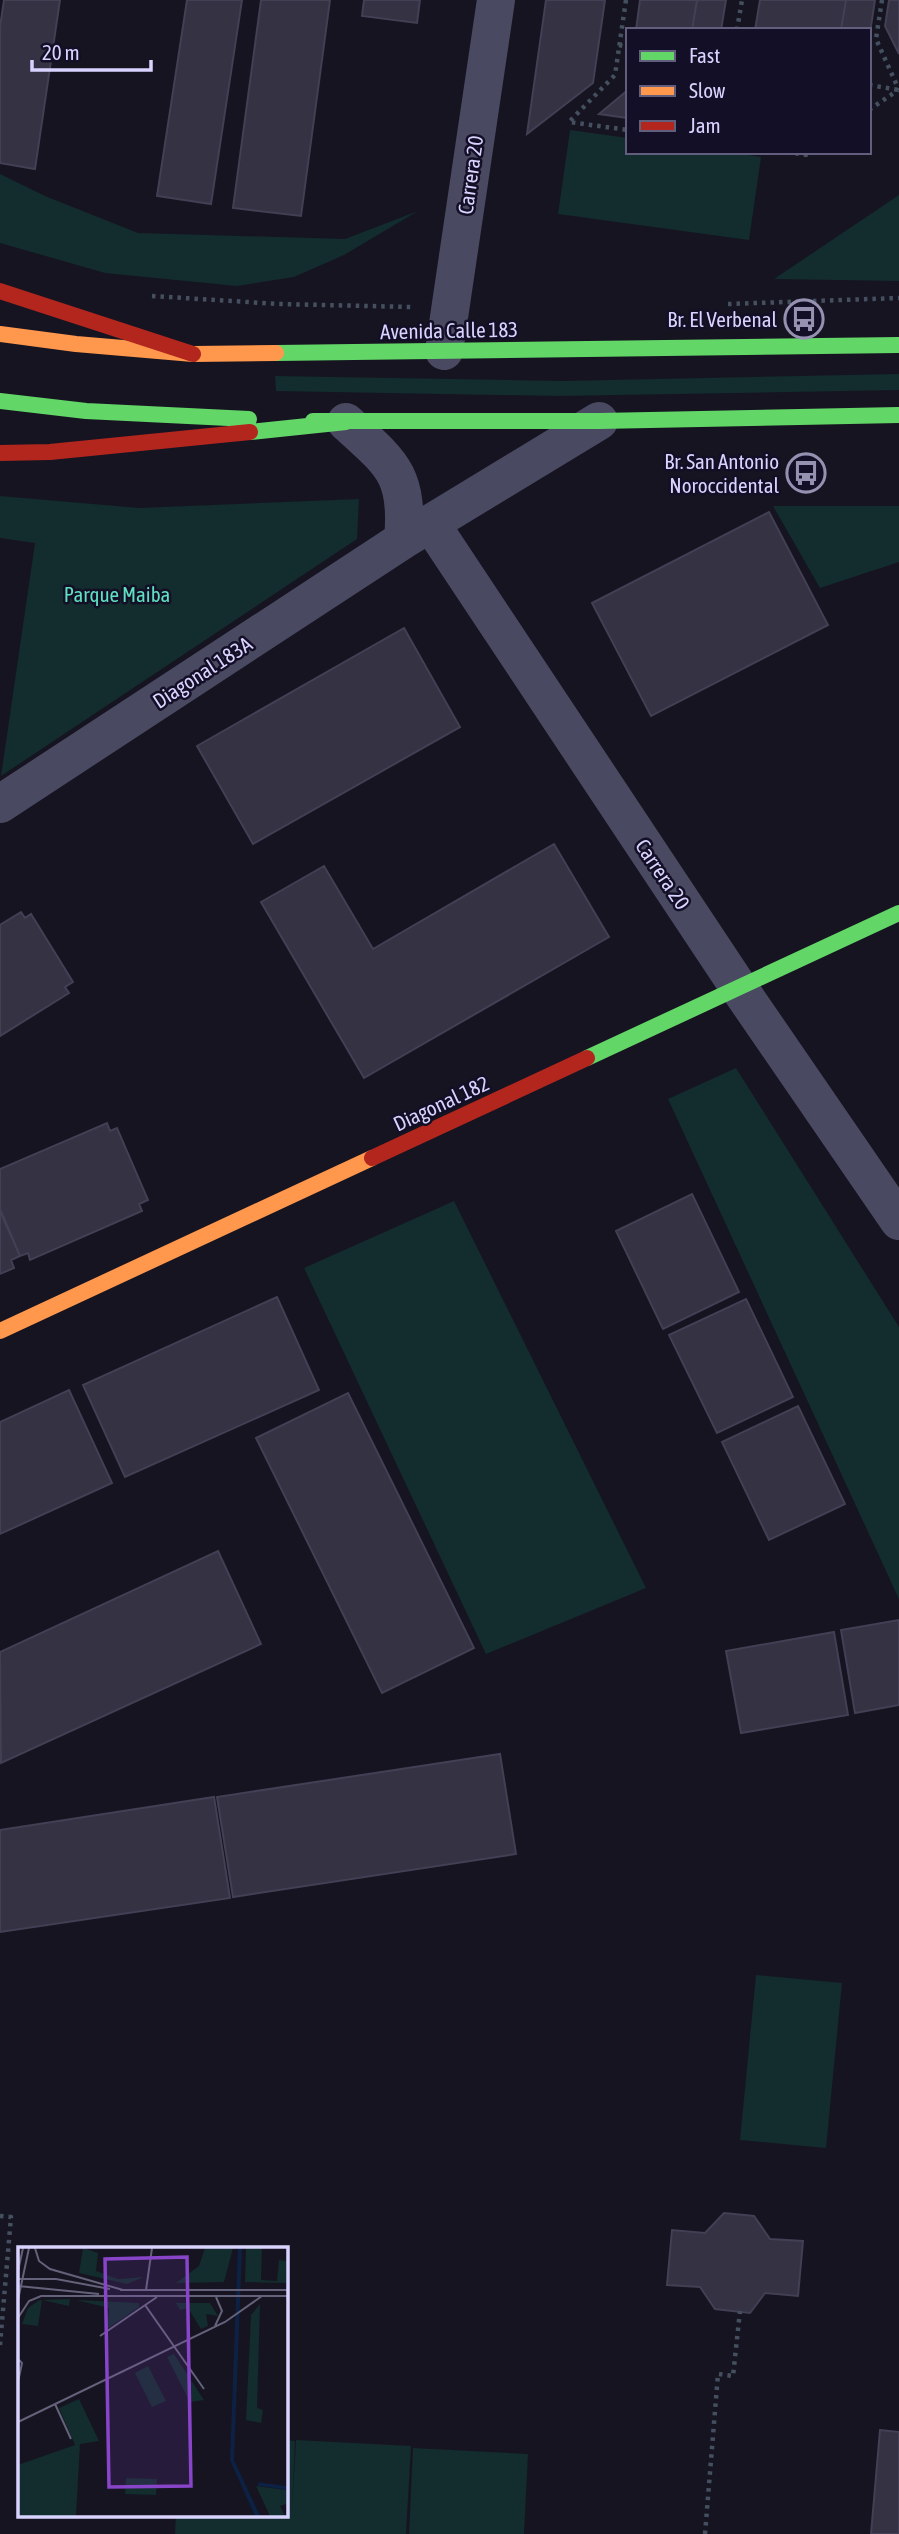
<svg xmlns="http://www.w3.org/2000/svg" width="899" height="2534" viewBox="0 0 899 2534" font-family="'Asap Condensed',sans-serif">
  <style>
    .green { fill: #132c2d }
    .building { fill: #343243; stroke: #433f54; stroke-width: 2 }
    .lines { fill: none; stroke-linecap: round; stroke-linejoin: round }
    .path { stroke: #44505f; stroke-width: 4.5; stroke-dasharray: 3.5 5; stroke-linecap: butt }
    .street { stroke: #4a4962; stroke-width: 38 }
    .fast { stroke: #63d668; stroke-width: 16 }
    .slow { stroke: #ff974d; stroke-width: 16 }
    .jam { stroke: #b3261e; stroke-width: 16 }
    .labels { text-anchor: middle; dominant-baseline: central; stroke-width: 5; stroke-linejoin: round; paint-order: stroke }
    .street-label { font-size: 21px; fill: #d9d4ff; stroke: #130f26 }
    .poi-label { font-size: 21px; fill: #d9d4ff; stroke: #130f26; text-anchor: end }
    .park-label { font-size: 21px; fill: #5fe0c0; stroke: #130f26 }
    .inset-river { fill: none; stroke: #0d2144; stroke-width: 3.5 }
    .inset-road { fill: none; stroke: #64617a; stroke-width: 2 }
    .view { fill: #8945c9; fill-opacity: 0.15; stroke: #8945c9; stroke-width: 3.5 }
    .inset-edge { fill: none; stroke: #d9d4ff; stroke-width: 3.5 }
  </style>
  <rect width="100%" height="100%" fill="#161421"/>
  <path class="green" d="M570,130L628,138V152H728L761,157L749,240L558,214Z
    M0,174L45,196L138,233L345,239L418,211L344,255L294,277L237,286L105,273L0,243Z
    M899,195V281L774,279Z
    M899,374V390L559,396L276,391L275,376L562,381Z
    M0,496L139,508L359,499L357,539L1,776L35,543L0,538Z
    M773,506H899V562L820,588Z
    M736,1068L899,1327V1599L668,1099Z
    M454,1201L646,1588L486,1654L304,1268Z
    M756,1975L842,1983L826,2148L740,2140Z
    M285,2440L295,2441L292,2511L296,2440L411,2446L406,2534H175L176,2515H285Z
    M413,2448L528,2454L524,2534H409Z"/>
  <path class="building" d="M4,0H60L35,169L0,163V27Z
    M187,0H242L211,204L157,196Z
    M261,0H330L301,216L233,208Z
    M364,0H420L417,23L362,16Z
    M546,0H605L593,83L527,134Z
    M640,0H697L692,30H636Z
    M697,0H726L721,30H692Z
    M760,0H846L841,30H755Z
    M846,0H875L869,39V30H841Z
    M889,0H899V54L885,26Z
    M628,90V118L599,114Z
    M769,512L828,625L651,716L592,603Z
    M404,628L460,727L253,844L197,746Z
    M554,844L609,937L364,1078L261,902L324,866L373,949Z
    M21,912L25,918L31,914L73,982L65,987L69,993L0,1036V925Z
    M107,1123L110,1131L117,1128L148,1200L139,1204L142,1211L30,1260L28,1253L20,1256L0,1209V1169Z
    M692,1194L739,1292L663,1329L616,1231Z
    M0,1211L20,1256L11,1260L14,1268L0,1274Z
    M277,1297L319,1390L125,1477L83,1385Z
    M746,1299L793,1397L717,1433L669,1335Z
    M69,1390L112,1483L0,1534V1422Z
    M348,1393L474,1648L382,1693L256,1438Z
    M798,1406L845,1504L769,1540L722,1442Z
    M218,1551L261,1644L1,1763L0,1652Z
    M899,1620V1705L855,1713L841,1630Z
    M834,1632L848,1715L741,1733L726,1651Z
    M500,1754L516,1854L233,1897L217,1797Z
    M214,1797L230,1898L0,1932V1830Z
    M724,2213L754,2216L770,2239L803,2241L798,2296L765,2293L750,2313L715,2309L700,2287L667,2285L672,2230L705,2233Z
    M880,2430L899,2432V2534H871Z"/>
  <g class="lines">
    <path class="path" d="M626,0L615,75L569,122L628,130
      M882,0L876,39L899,90
      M737,30L742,0
      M619,45L628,47
      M869,85L899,90
      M869,110L898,90
      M787,152L806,155L810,152
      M152,296L279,304L412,307
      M728,304L899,298
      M0,2216L11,2217L0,2345
      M705,2534L718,2374L733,2376L740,2311"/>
    <path class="street" d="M444,351L496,0
      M346,422C392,464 409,474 403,540
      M431,524L739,988L899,1221
      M0,804L403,540L599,421"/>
    <path class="fast" d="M276,353L899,345
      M0,401L86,411L249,419
      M313,421H599L899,415
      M250,432L346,422
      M587,1058L899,913"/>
    <path class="slow" d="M0,334L76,344L193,354L276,353
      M0,1331L372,1158"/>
    <path class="jam" d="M0,291L193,354
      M0,453L50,452L250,432
      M372,1158L587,1058"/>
  </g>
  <defs>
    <g id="bus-ring" transform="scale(2.0125)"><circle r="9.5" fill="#130f26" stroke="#9591b1" stroke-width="1.5"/><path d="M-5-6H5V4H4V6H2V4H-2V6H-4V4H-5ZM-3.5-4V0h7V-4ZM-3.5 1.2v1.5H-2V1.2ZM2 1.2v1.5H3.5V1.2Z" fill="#9591b1"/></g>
  </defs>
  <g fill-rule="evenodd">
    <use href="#bus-ring" x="804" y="319"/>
    <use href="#bus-ring" x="806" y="473"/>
  </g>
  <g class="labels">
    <g class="street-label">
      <text transform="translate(470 175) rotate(-82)">Carrera 20</text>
      <text transform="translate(449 330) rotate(-1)">Avenida Calle 183</text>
      <text transform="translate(202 672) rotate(-33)">Diagonal 183A</text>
      <text transform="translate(663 874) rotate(56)">Carrera 20</text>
      <text transform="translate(441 1103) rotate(-25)">Diagonal 182</text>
    </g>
    <g class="poi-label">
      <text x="777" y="319">Br. El Verbenal</text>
      <text x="779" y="461">Br. San Antonio<tspan x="779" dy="24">Noroccidental</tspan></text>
    </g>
    <g class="park-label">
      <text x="117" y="594">Parque Maiba</text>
    </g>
  </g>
  <g transform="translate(18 2247)">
    <rect width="270" height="270" fill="#161421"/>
    <path d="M65,1L80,6L78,24L100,32L126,30L109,37L61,26ZM187,1H215L206,35L158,36L181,19ZM228,1H244L243,33L259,34L261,13L269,14L268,36L227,35ZM52,52L51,59L24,53L20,79L4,77L10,61L20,54L23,53ZM58,53L121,56V60L89,82L91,61ZM158,56H192L200,69L188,67L190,79L183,82L170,61L162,63ZM242,57L239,161L245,163L243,176L228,173L233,68ZM156,107L186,153L172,155L149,110ZM130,119L148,154L134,160L117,126ZM61,152L81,194L62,197L58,269H0V218L57,198L41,161ZM108,231L139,232L138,248L107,247ZM238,239L269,243V257L262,259L267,269H252Z" fill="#132c2d"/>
    <path d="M220,1H224L216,213L242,269H237L212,213Z" fill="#0d2144"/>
    <path class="inset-river" d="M240,237L270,241"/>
    <path class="inset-road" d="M17,1L21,14L32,22L105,43M0,24L5,1M0,32H38L92,42M0,39L81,47M102,43H270M128,43L134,1M117,49H270M0,53L11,1M127,58L186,142M0,71L11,54L23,49H119M197,79L204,64L198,50M82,89L139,50M0,112L4,116L0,135M37,157L53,192M0,175L207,75L244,49"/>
    <path class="view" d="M169,10L173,239L91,240L87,12Z"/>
    <rect width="270" height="270" class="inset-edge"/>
  </g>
  <rect x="626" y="28" width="245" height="126" fill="#130f26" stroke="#625e7d" stroke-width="2"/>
  <rect x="640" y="51" width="35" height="10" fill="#63d668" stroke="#625e7d" stroke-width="2"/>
  <text x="689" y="63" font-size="21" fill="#d9d4ff">Fast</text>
  <rect x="640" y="86" width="35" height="10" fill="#ff974d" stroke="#625e7d" stroke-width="2"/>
  <text x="689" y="98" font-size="21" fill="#d9d4ff">Slow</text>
  <rect x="640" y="121" width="35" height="10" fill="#b3261e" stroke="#625e7d" stroke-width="2"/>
  <text x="689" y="133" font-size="21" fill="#d9d4ff">Jam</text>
  <path d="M32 60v10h119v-10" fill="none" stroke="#d9d4ff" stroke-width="3.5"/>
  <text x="42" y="60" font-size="21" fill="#d9d4ff" stroke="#130f26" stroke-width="5" paint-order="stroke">20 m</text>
</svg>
